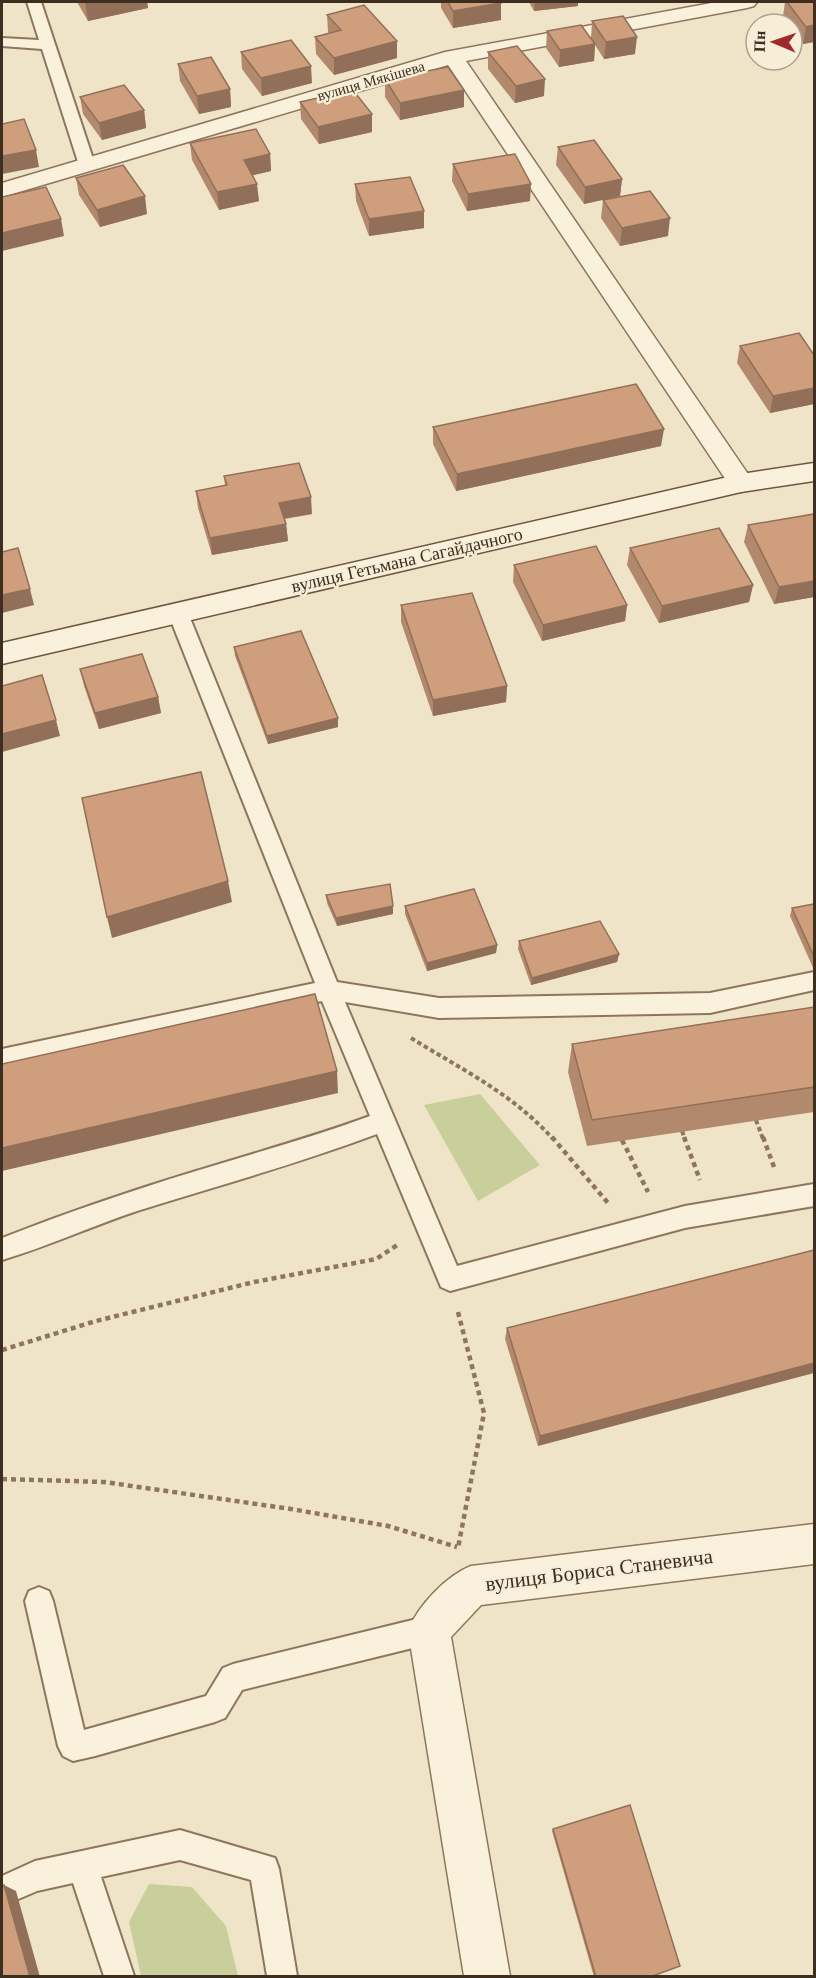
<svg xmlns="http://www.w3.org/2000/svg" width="816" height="1978" viewBox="0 0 816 1978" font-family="Georgia,serif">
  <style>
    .green { fill: #c9cf9b }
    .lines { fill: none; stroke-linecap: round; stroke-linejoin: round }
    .service-casing { stroke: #8d765c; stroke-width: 4 }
    .minor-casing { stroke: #8d765c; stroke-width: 3 }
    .secondary-casing { stroke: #6f573f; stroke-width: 3 }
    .path-far1 { stroke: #8d765c; stroke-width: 4; stroke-dasharray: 4.5 3; stroke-linecap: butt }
    .path { stroke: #8d765c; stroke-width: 4.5; stroke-dasharray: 5 4; stroke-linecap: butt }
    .service { fill: #faf1dc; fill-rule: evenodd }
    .minor { fill: #faf1dc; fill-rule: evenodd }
    .secondary { fill: #faf1dc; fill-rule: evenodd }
    .wall { fill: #b2896c }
    .shaded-wall { fill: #916f58 }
    .building { fill: #cf9f7d; stroke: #916f58; stroke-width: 1.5 }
    .labels { text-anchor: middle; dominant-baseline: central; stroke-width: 5; stroke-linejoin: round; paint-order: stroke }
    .far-street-label { font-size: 15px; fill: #3d2e20; stroke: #f7eed8 }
    .street-label { font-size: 18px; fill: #3d2e20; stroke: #f7eed8 }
    .near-street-label { font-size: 21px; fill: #3d2e20; stroke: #f7eed8 }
  </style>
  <rect width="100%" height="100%" fill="#f0e4c8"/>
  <path class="green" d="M480,1094L540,1165L478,1201L424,1105Z
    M149,1884L192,1887L226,1926L238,1976H141L129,1922Z"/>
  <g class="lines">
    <g class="service-casing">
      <path id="service" d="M27,2H41L95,165L92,168H82L79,165L42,49L2,46V38L39,40Z
        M178,606L185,608L188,613L337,982L439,998L710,993L814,972V990L710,1013L439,1018L345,1002L457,1266L685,1206L814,1184V1206L685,1228L450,1291L441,1287L377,1134C298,1164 216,1186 134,1212C90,1227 46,1247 2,1260V1238C66,1213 130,1191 196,1171C254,1153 313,1137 370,1116L322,1001L2,1069V1049L315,983L168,613L171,608Z
        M39,1587L49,1591L53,1601L84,1730L206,1696L223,1668L233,1664L429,1616L439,1620L443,1630L439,1640L429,1644L242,1690L225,1718L215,1722L95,1756L73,1761L63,1756L58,1746L25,1601L29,1591Z
        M180,1830L275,1858L279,1869L297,1976H267L251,1880L180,1860L101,1877L134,1976H104L73,1883L37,1891L2,1906V1876L35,1861Z"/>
    </g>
    <g class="minor-casing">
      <path id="minor" d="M717,2H757L754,6L747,8L466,61L750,477L754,483L750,489L741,492L732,489L448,65L2,197V183L445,52Z
        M814,1524V1564L481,1605L451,1637L510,1976H464L408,1630C419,1605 446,1576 471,1566Z"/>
    </g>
    <g class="secondary-casing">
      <path id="secondary" d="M814,463V481L741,492L2,664V643L741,474Z"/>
    </g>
    <path class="path-far1" d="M411,1038C461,1069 513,1094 553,1139
      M756,1120L763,1139
      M682,1131L685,1139"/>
    <path class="path" d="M552,1137L608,1203
      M684,1137L700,1180
      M763,1137L774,1167
      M622,1140L648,1192
      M458,1312L484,1413L458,1548
      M2,1350L96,1321L254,1282L376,1259L399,1244
      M2,1479L104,1482L291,1509L388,1526L457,1547"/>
    <use href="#service" class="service"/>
    <use href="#minor" class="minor"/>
    <use href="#secondary" class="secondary"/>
  </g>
  <path class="wall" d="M77,2H147L148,8L88,21Z
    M441,2H501V20L453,28L441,8Z
    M529,2H578V6L534,11Z
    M785,2H814V42L803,44L792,29V24H788L783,16Z
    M327,15L397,58L334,75L316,54L315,37L329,33L328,32Z
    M592,21L635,54L604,59L595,45L594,61L559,67L546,48L547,31L591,38Z
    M241,52L312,83L262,96L242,69Z
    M488,52L544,96L515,103L488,69Z
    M178,64L230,89L231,107L199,114L180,81Z
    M385,79L464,107L400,120L385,97Z
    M80,97L144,110L146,128L102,140L83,114Z
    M300,102L372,132L319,144L301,119Z
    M190,143L270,154L271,171L253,175L259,201L219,210L192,160Z
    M558,147L622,179L620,196L584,204L556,165Z
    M453,164L530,201L467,211L452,181Z
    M76,178L147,214L100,227L79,195Z
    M355,184L424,228L369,236L356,201Z
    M603,200L668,236L620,246L601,218Z
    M740,346L814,355V404L770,413L737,363Z
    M433,427L661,446L456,491L433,444Z
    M224,476L312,514L285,519L286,524L288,541L212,555L198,508L196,491L225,486Z
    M814,514V597L774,604L744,542L748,525Z
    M630,548L753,585L749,602L659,623L627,565Z
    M514,565L627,605L625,621L542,641L513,582Z
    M401,605L507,686L506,702L433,716L401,622Z
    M234,647L338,727L268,744L235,656Z
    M80,669L158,697L161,713L99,729L84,686Z
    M326,895L393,906V914L337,926L327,903Z
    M814,904V970L790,916L792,908Z
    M405,906L497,945L496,953L427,971L405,914Z
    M519,941L619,954L617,962L531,985L518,949Z
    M814,1007V1112L587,1146L568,1072L572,1044Z
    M814,1250L538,1446L505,1339L507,1328Z
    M553,1829L651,1977H594L552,1831Z"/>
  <path class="shaded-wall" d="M85,2H147L148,8L88,21Z
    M535,2H578V6L534,11Z
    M501,3V20L453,28V11Z
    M814,25V42L803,44L806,27Z
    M637,37L635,54L604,59L606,42Z
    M397,41V58L334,75V58Z
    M595,44L594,61L559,67L560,50Z
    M311,66L312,83L262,96L261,78Z
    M545,79L544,96L515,103L516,86Z
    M230,89L231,107L199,114L197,96Z
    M464,90V107L400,120V103Z
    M144,110L146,128L102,140L99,123Z
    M372,114V132L319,144L318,127Z
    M36,150L39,167L2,174V156Z
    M270,154L271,171L246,177L244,160Z
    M622,179L620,196L584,204L585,187Z
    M257,184L259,201L219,210L217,192Z
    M531,184L530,201L467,211L468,194Z
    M145,196L147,214L100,227L97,210Z
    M424,211V228L369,236V219Z
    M670,218L668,236L620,246L622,228Z
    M61,219L64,236L2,251V233Z
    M814,388V404L770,413L773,396Z
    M664,429L661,446L456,491L457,474Z
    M311,497L312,514L281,519L279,503Z
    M286,524L288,541L212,555L210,538Z
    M814,581V597L774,604L779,587Z
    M753,585L749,602L659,623L662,606Z
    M30,589L34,605L2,613V595Z
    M627,605L625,621L542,641L543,625Z
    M507,686L506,702L433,716V700Z
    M158,697L161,713L99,729L95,713Z
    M338,718V727L268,744L267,736Z
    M56,720L60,736L2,752V734Z
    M228,881L232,902L112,938L107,917Z
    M393,906V914L337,926L336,918Z
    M497,945L496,953L427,971V963Z
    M619,954L617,962L531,985L532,978Z
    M337,1071L338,1093L2,1171V1148Z
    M814,1363V1373L538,1446L540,1436Z
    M4,1885L16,1891L40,1977H30Z"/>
  <path class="building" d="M448,2H501V3L453,11Z
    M787,2H814V25L806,27Z
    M364,5L397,41L334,58L315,37L341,30L327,15Z
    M623,16L637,37L606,42L592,21Z
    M581,25L595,44L560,50L547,31Z
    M291,40L311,66L261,78L241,52Z
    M517,46L545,79L516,86L488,52Z
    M211,57L230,89L197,96L178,64Z
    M448,67L464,90L400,103L385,79Z
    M124,85L144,110L99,123L80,97Z
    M353,90L372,114L318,127L300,102Z
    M24,119L36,150L2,156V124Z
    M256,129L270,154L244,160L257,184L217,192L190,143Z
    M594,140L622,179L585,187L558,147Z
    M515,154L531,184L468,194L453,164Z
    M123,165L145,196L97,210L76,178Z
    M410,177L424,211L369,219L355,184Z
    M46,187L61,219L2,233V197Z
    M650,191L670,218L622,228L603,200Z
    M799,333L814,355V388L773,396L740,346Z
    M636,384L664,429L457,474L433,427Z
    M299,463L311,497L279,503L286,524L210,538L196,491L227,485L224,476Z
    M814,514V581L779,587L748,525Z
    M719,528L753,585L662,606L630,548Z
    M596,546L627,605L543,625L514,565Z
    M18,548L30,589L2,595V552Z
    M472,593L507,686L433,700L401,605Z
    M301,631L338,718L267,736L234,647Z
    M142,654L158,697L95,713L80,669Z
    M42,675L56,720L2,734V686Z
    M201,772L228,881L107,917L82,798Z
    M390,884L393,906L336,918L326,895Z
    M474,889L497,945L427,963L405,906Z
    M814,904V957L792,908Z
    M600,921L619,954L532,978L519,941Z
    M315,994L337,1071L2,1148V1064Z
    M814,1007V1087L592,1120L572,1044Z
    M814,1250V1363L540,1436L507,1328Z
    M630,1805L680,1966L650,1977H596L553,1829Z
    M4,1885L30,1977H2V1886Z"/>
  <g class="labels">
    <g class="far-street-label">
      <text transform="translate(371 81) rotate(-16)">вулиця Мякішева</text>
    </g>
    <g class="street-label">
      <text transform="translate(407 560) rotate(-13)">вулиця Гетьмана Сагайдачного</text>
    </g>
    <g class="near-street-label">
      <text transform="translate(599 1570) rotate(-7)">вулиця Бориса Станевича</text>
    </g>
  </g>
  <rect width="816" height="1978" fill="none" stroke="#3d2e20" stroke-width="6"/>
  <g transform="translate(774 42) rotate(272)"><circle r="28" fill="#f7eed8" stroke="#ada18e" stroke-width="1.5"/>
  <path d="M0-4.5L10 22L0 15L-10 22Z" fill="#9e2a2b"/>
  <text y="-9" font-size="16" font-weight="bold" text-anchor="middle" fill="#3d2e20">Пн</text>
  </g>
</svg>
